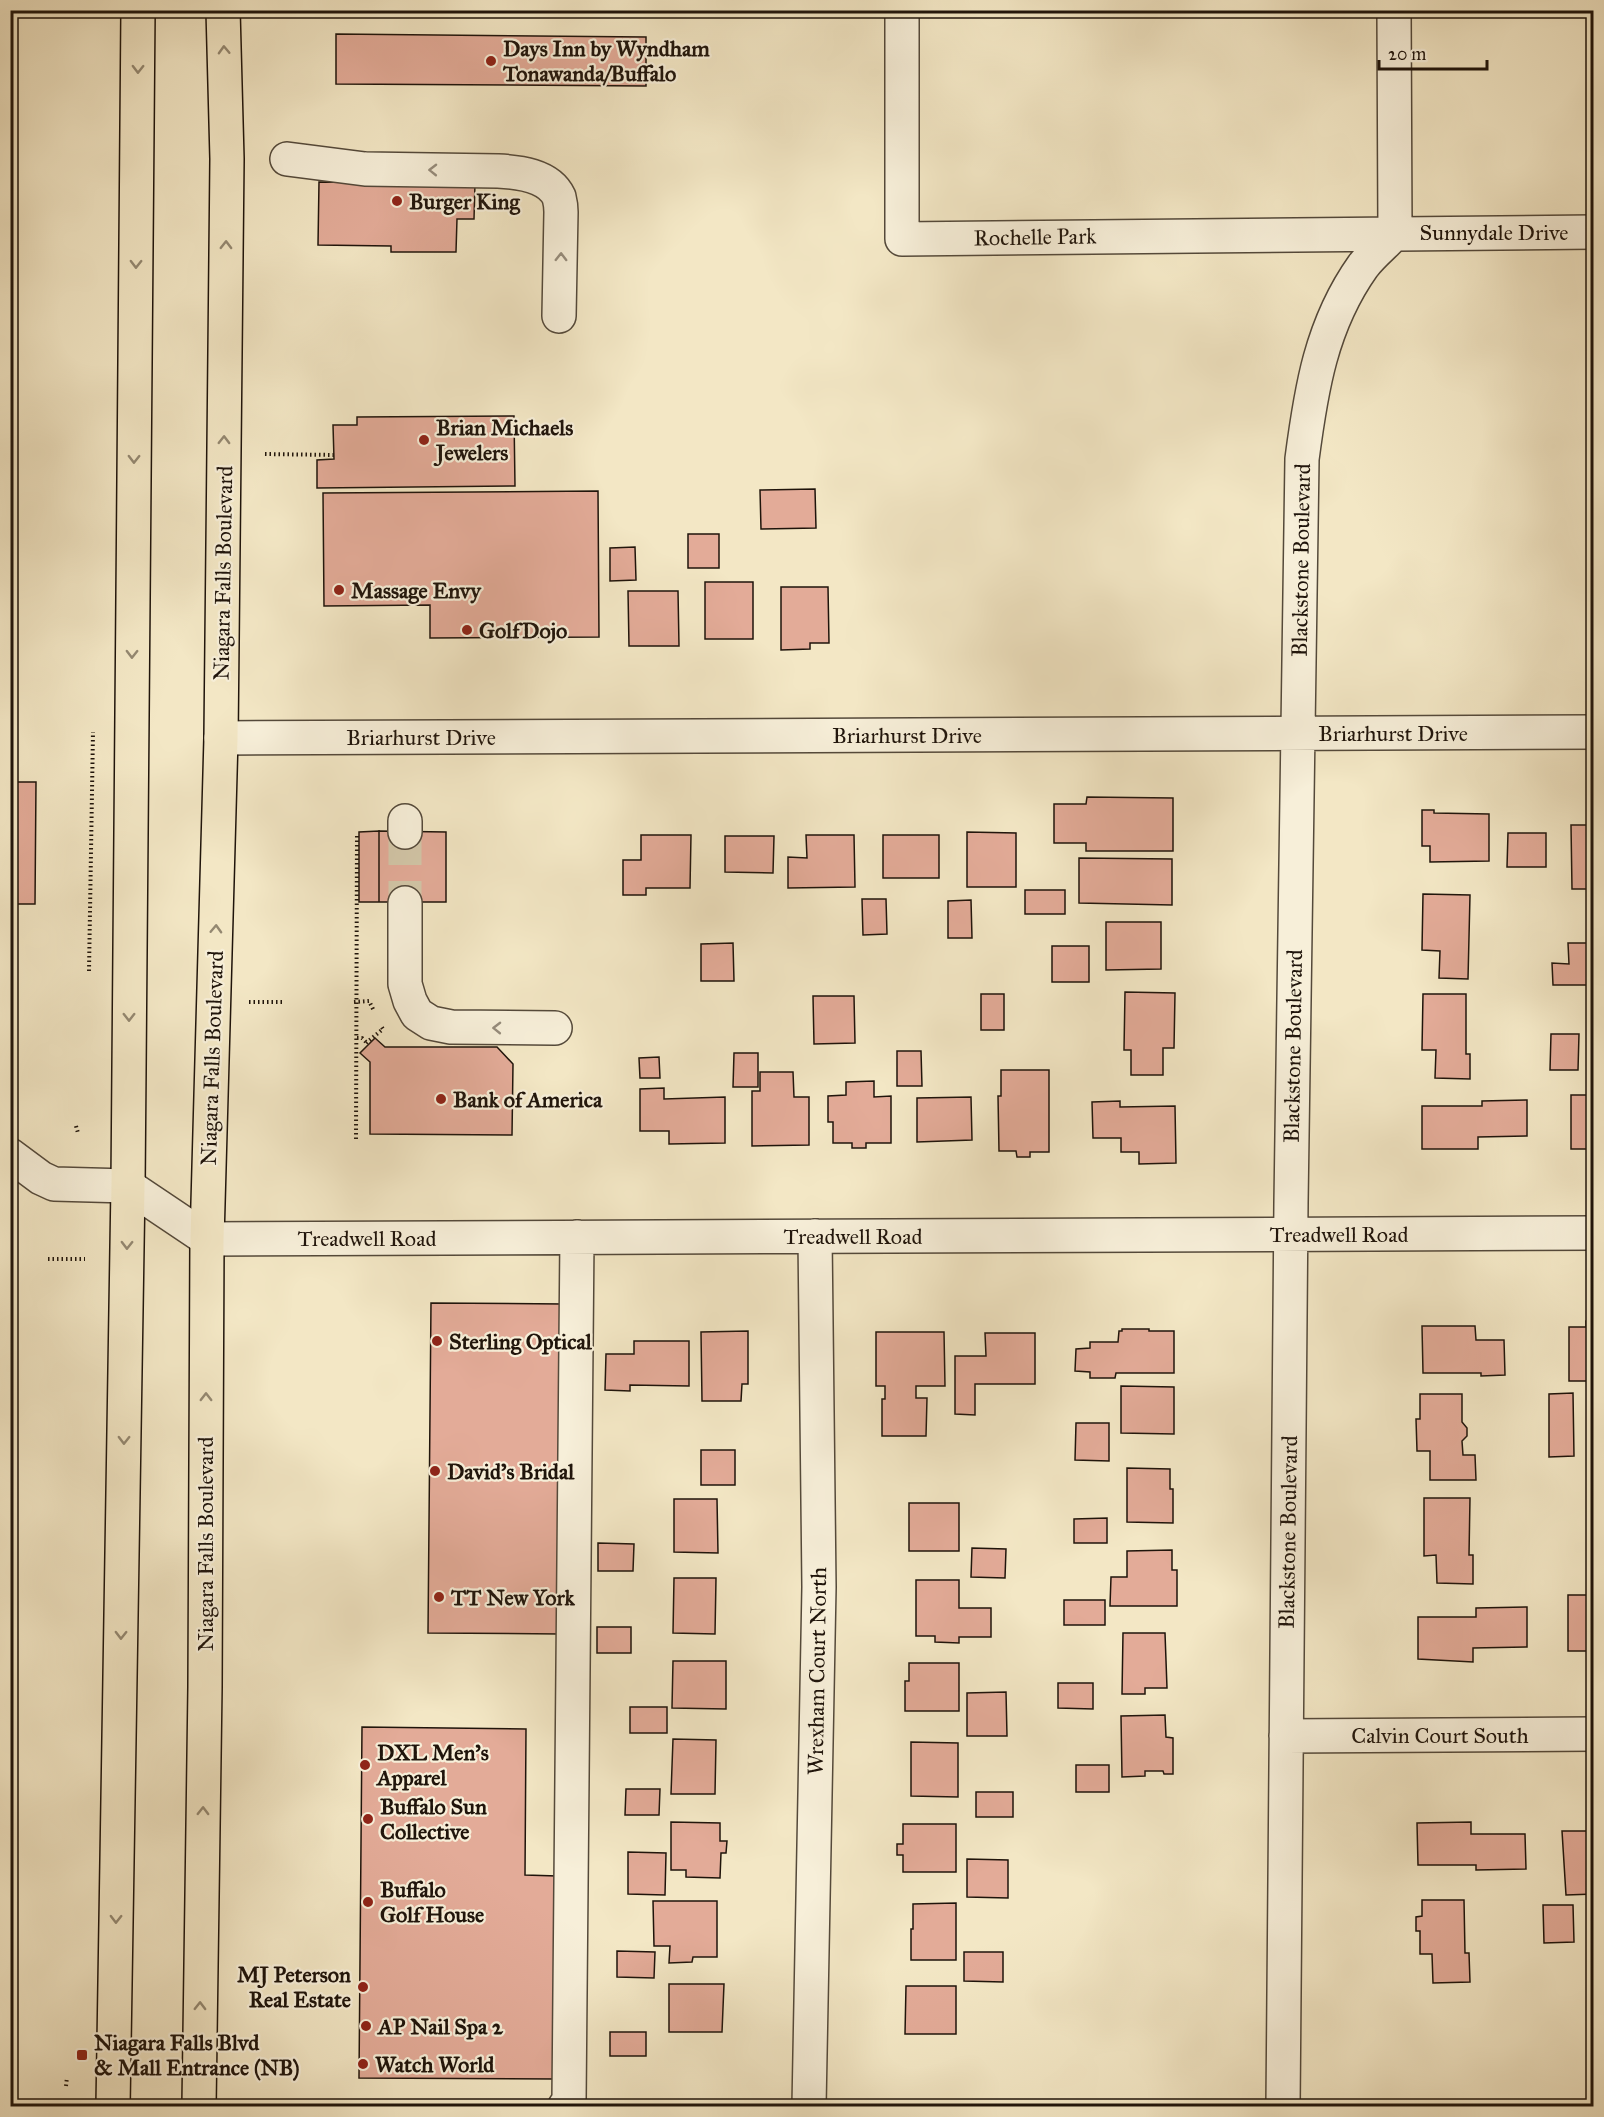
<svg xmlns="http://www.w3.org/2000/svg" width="1604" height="2117" viewBox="0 0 1604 2117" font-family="'IM FELL Great Primer',serif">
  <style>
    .building { fill: #e3ab98; stroke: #1f140b; stroke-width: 1.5 }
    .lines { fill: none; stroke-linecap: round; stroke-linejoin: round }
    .minor-tunnel { stroke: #d3c7a9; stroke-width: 33; stroke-dasharray: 33 16; stroke-linecap: butt }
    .minor-casing { stroke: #54493a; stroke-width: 36 }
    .major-casing { stroke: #1f140b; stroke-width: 36 }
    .path { stroke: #1f140b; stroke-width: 4; stroke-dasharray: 1.5 3; stroke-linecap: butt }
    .minor { stroke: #f7efd9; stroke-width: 33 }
    .major { stroke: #f3e7c5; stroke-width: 33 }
    .oneway { stroke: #948871 }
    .oneway2 { stroke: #968c7c }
    .poi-dot { fill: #8f2418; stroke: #f7efd9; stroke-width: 2 }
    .labels { text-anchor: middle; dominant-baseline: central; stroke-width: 4.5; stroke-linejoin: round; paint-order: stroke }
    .poi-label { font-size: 22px; font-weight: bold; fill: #1f140b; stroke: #f7efd9; text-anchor: start }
    .street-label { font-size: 22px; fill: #1f140b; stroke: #f7efd9 }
  </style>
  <rect width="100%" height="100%" fill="#f3e7c5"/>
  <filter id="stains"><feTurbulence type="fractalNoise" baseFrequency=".00333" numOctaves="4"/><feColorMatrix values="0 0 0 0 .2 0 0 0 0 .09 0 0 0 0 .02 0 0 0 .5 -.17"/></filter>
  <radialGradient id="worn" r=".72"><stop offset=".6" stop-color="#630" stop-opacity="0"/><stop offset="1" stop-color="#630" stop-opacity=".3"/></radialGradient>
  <path class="building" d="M336,34L646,37V86L336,84Z
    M319,182L475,183L474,219H457L456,252H391V246L318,245Z
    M514,416L515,486L317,488V460L334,459L333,425H357V417Z
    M815,489L816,528L761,529L760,490Z
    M598,491L599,637L430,638V605L324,606L323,493Z
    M688,534H719V568H688Z
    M635,547L636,580L610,581V548Z
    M705,582H753V639H705Z
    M781,587H828L829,643H810V649L781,650Z
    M628,591H678L679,646H629Z
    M10,782H36L35,904H10Z
    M1087,797L1173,798V851H1086V843H1054V804H1086Z
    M1422,810H1434V813L1489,814V861L1430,862V846H1422Z
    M1571,825H1594V889H1572Z
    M379,831V902H359V832Z
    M379,831L446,832V902H379Z
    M967,832L1016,833V887H967Z
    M1508,833H1546V867H1507Z
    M641,835H691L690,888H646V895H623V860H641Z
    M806,835H854L855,887L788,888V857L807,858Z
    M883,835H939V878H883Z
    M725,836H774L773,873L725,872Z
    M1079,858L1172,859V905L1079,903Z
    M1025,890H1065V914H1025Z
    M1423,894L1470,895L1468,979L1439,978L1440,951L1422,950Z
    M862,899H886L887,934L863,935Z
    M971,900L972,938H948V901Z
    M1106,922H1161V969L1106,970Z
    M733,943L734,981H701V944Z
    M1568,943H1594V985H1553L1552,963L1569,964Z
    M1052,946H1089V982H1052Z
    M1125,992L1175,993L1174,1048H1163V1075H1131V1050H1124Z
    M981,994H1004V1030H981Z
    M1423,994H1466V1054H1470V1079L1435,1078L1436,1050H1422Z
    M813,996H854L855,1043L814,1044Z
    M1551,1034H1579L1578,1070H1550Z
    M375,1038L385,1047H497L513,1064L512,1135L370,1134V1062L360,1053Z
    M897,1051H921L922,1086H897Z
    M734,1053H758V1087H733Z
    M659,1057L660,1078H640L639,1058Z
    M1001,1070H1049V1152H1030V1157H1017L1016,1151H999L998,1096H1001Z
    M760,1072H793L794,1097H809V1145L752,1146V1091H760Z
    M874,1081V1097L891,1096V1143H866V1148H852V1143H833V1122H828V1096L846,1095V1082Z
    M664,1088V1099L725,1097V1143L669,1144V1131H640V1089Z
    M1571,1095H1594V1149H1571Z
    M971,1097L972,1140L917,1142V1098Z
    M1527,1100V1136L1478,1137V1149H1422V1106H1482V1101Z
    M1120,1101V1107L1175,1106L1176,1163L1139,1164V1152H1121V1138H1093L1092,1102Z
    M431,1303L563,1304L560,1634L428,1633Z
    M1586,1321H1594V1381H1569V1327H1586Z
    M1422,1326H1475L1476,1340H1504L1505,1375L1481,1376V1373H1423Z
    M1122,1329H1149V1331H1174V1373H1116L1115,1378H1090V1372L1075,1371L1076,1349L1090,1348V1342H1118L1119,1331H1122Z
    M748,1331V1384H742L741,1401H702L701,1332Z
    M876,1332H944L945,1386H916V1398H927L926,1436H882V1399H885V1386H876Z
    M985,1333H1035V1384H975V1415L955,1414V1356H986Z
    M634,1341H689V1386L630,1385V1391L605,1390L606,1354H634Z
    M1121,1386L1174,1387V1434L1121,1433Z
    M1573,1393L1574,1456L1549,1457V1394Z
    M1420,1394H1462V1422L1467,1428V1436L1462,1441L1463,1455H1475L1476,1480H1430V1451H1417L1416,1419H1420Z
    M1076,1423H1109V1461L1075,1460Z
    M701,1450H735V1485H701Z
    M1127,1468L1170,1469V1489H1173V1523L1127,1522Z
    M1424,1498H1470L1469,1555H1473V1584L1437,1583L1436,1555L1424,1556Z
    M674,1499H717L718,1553L674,1552Z
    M909,1503H959V1551H909Z
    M1107,1518V1543H1074V1519Z
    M598,1543L634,1544L633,1571H598Z
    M972,1548L1006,1549L1005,1578L971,1577Z
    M1172,1550V1570H1177V1606H1110L1111,1577H1127V1551Z
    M674,1578H716L715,1634L673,1633Z
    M916,1580H959V1608H991V1637H959V1643L935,1642V1636H916Z
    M1568,1595H1594V1651H1568Z
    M1064,1600H1105V1625H1064Z
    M1527,1607V1647L1473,1648V1662L1418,1659V1617H1476V1608Z
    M597,1627H631V1653H597Z
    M1123,1633H1165L1167,1688H1145V1694H1122Z
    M673,1661H726V1709L672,1708Z
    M909,1663H959V1711H905V1681H909Z
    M1058,1683H1093V1709L1058,1708Z
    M1006,1692L1007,1736H967V1693Z
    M630,1707H667V1733H630Z
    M1165,1715L1166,1737L1173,1738V1774H1164L1163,1771H1145V1776L1122,1777L1121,1716Z
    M362,1727L526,1729L525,1875L557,1876L556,2079L359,2078Z
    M673,1739L716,1740L715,1794H671Z
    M911,1742L958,1743V1797L911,1796Z
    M1076,1765H1109V1792H1076Z
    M626,1789H660L659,1815H625Z
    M976,1792H1013V1817H976Z
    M671,1822L720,1823V1841H727L726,1853H721L720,1878L686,1877V1870H671Z
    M1471,1822V1834H1525L1526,1869L1476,1870V1865H1418L1417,1823Z
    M903,1824H956V1872H903V1855H897V1844H903Z
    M1562,1831H1594V1894L1566,1895Z
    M628,1852L666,1853L665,1895L628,1894Z
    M967,1859L1008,1860V1898L967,1897Z
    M1422,1900H1464L1465,1953H1469L1470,1982L1433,1983L1432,1954H1420V1931H1416V1917L1422,1916Z
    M653,1901H717V1957H693L692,1962L669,1963L670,1946H654Z
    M956,1903V1960H911V1929H913V1904Z
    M1543,1905H1573L1574,1942L1544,1943Z
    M617,1951L655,1952L654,1978L617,1977Z
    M964,1952H1003V1982L964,1981Z
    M669,1984H724L722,2032H669Z
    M906,1986H956V2034H905Z
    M610,2032H646V2056H610Z"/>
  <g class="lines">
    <path class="minor-tunnel" d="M405,832V903"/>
    <g class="minor-casing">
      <path id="minor" d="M902,10V239L1594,232
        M287,159L365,169L498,171C518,172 549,175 559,197C560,201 561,208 561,212L559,316
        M221,738L1594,732
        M405,821V832
        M405,903V984L410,1001L417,1014L431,1023L451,1027L555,1028
        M10,1155L41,1178L54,1184L128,1186L207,1239L1594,1233
        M1286,1736L1594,1734
        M565,2106L569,2101L577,1237
        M809,2106L819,1587L815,1236
        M1283,2106L1291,1203L1302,459C1311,390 1321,325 1363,266C1372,254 1385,244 1395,233L1394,10"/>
    </g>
    <g class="major-casing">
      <path id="major" d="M113,2106L128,1186L138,10
        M199,2106L205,1687L207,1239L221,738L227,159L223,10"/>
    </g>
    <path class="path" d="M265,454L334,455
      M89,971L93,732
      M249,1002H282
      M354,1002L369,1001L374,1011
      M357,1038H362L368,1044
      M366,1043L383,1029L381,1026
      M76,1126L78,1133
      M356,1139L357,833
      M48,1259H85
      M66,2086L67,2077"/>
    <use href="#minor" class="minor"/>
    <use href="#major" class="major"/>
  </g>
  <defs><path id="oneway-chevron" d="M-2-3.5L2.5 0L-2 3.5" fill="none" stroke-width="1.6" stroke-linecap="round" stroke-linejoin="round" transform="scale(1.5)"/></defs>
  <g class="oneway">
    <use href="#oneway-chevron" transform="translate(224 50) rotate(-92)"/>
    <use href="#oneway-chevron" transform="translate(138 69) rotate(91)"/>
    <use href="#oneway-chevron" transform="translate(226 245) rotate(-89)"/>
    <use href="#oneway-chevron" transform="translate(136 264) rotate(91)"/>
    <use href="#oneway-chevron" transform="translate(224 440) rotate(-89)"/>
    <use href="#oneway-chevron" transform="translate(134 459) rotate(91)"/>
    <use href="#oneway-chevron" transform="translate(132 654) rotate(91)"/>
    <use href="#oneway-chevron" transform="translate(216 929) rotate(-88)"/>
    <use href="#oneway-chevron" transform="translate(129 1017) rotate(90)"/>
    <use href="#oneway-chevron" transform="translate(127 1245) rotate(91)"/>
    <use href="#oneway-chevron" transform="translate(206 1397) rotate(-90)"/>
    <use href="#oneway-chevron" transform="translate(124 1440) rotate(91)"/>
    <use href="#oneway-chevron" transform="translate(121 1635) rotate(91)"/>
    <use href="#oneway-chevron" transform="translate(203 1811) rotate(-89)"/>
    <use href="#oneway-chevron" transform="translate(116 1919) rotate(91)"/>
    <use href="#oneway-chevron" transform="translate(200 2006) rotate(-89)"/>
  </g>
  <g class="oneway2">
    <use href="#oneway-chevron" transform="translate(433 170) rotate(-179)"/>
    <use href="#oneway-chevron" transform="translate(561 257) rotate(-89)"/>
    <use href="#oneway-chevron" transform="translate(497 1028) rotate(-179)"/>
  </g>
  <g class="poi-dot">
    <circle cx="491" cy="61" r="6"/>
    <circle cx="397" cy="201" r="6"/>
    <circle cx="424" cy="440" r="6"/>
    <circle cx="339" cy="590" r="6"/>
    <circle cx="467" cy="630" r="6"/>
    <circle cx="441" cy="1099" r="6"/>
    <circle cx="437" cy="1341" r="6"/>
    <circle cx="435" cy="1471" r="6"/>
    <circle cx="439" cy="1597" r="6"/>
    <circle cx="365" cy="1765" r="6"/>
    <circle cx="368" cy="1819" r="6"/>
    <circle cx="368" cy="1902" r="6"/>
    <circle cx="363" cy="1987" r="6"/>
    <circle cx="366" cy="2026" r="6"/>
    <rect x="76" y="2049" width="12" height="12" rx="3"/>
    <circle cx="363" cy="2064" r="6"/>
  </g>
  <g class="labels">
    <g class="poi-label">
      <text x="503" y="48">Days Inn by Wyndham<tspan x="503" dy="25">Tonawanda/Buffalo</tspan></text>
      <text x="409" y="201">Burger King</text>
      <text x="436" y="427">Brian Michaels<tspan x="436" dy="25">Jewelers</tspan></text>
      <text x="351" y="590">Massage Envy</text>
      <text x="479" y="630">GolfDojo</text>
      <text x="453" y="1099">Bank of America</text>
      <text x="449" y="1341">Sterling Optical</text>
      <text x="447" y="1471">David's Bridal</text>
      <text x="451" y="1597">TT New York</text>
      <text x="377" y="1752">DXL Men's<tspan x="377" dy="25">Apparel</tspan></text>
      <text x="380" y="1806">Buffalo Sun<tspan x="380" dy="25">Collective</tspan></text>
      <text x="380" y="1889">Buffalo<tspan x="380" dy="25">Golf House</tspan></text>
      <text x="351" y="1974" text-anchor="end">MJ Peterson<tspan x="351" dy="25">Real Estate</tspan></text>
      <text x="378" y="2026">AP Nail Spa 2</text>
      <text x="94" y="2042">Niagara Falls Blvd<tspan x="94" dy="25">&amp; Mall Entrance (NB)</tspan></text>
      <text x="375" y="2064">Watch World</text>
    </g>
    <g class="street-label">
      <text x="1494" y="232">Sunnydale Drive</text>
      <text transform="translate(1035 237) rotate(-1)">Rochelle Park</text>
      <text transform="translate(1301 560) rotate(-89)">Blackstone Boulevard</text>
      <text transform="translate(223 573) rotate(-89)">Niagara Falls Boulevard</text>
      <text x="1393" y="733">Briarhurst Drive</text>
      <text x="907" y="735">Briarhurst Drive</text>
      <text x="421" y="737">Briarhurst Drive</text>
      <text transform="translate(1293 1046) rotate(-89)">Blackstone Boulevard</text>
      <text transform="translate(212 1058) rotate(-88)">Niagara Falls Boulevard</text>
      <text x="1339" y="1234">Treadwell Road</text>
      <text x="853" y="1236">Treadwell Road</text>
      <text x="367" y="1238">Treadwell Road</text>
      <text transform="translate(1288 1532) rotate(-89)">Blackstone Boulevard</text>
      <text transform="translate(205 1544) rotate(-90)">Niagara Falls Boulevard</text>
      <text transform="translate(817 1671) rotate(-89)">Wrexham Court North</text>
      <text x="1440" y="1735">Calvin Court South</text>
    </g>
  </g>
  <rect width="1604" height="2117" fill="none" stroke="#f3e7c5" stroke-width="36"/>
  <rect x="12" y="12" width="1580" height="2093" fill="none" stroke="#1f140b" stroke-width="3"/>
  <rect x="18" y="18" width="1568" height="2081" fill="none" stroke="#1f140b" stroke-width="1.5"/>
  <path d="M1379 60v9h108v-9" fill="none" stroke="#1f140b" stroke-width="3"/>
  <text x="1388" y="60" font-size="18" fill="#1f140b" stroke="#f7efd9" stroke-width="4.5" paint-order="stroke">20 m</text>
  <rect width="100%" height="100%" filter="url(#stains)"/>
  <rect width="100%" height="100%" fill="url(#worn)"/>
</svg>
